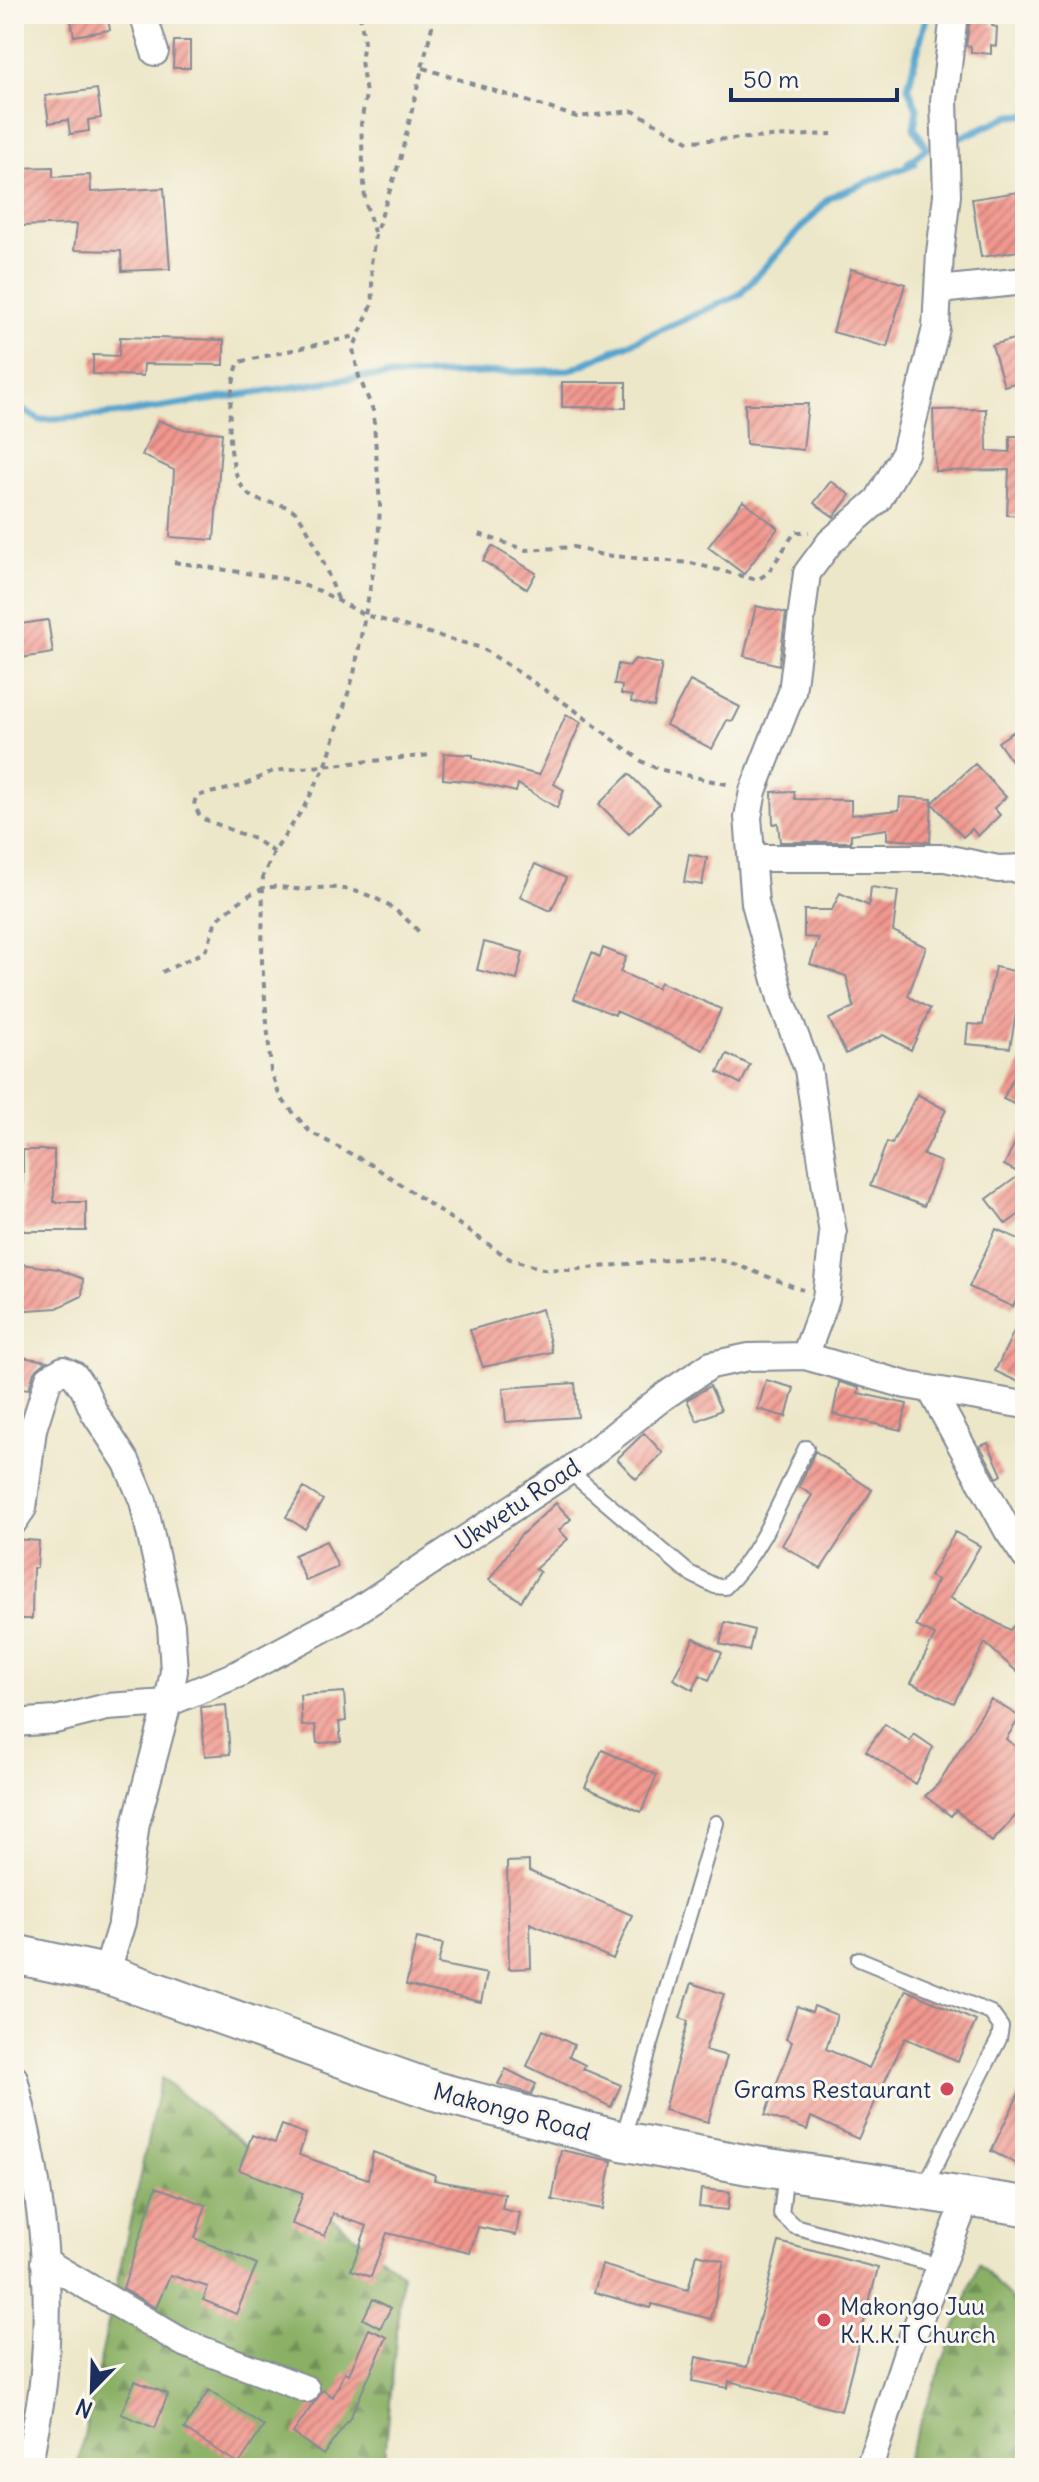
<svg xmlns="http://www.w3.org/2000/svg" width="1039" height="2482" viewBox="0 0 1039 2482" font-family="Delius,sans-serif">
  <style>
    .forest { fill: url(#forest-firs); stroke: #527062; stroke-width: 2 }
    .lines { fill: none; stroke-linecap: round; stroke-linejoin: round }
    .stream { stroke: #55a4ce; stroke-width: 7 }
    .building { fill: url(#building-hatch) }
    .lane-casing { stroke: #848b94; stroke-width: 18 }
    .street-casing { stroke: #848b94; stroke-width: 30 }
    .secondary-casing { stroke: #848b94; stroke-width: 42 }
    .path { stroke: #848b94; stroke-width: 4; stroke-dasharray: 6 6; stroke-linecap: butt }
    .lane { stroke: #fff; stroke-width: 14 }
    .street { stroke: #fff; stroke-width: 26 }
    .secondary { stroke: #fff; stroke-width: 38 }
    .poi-dot { fill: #d1495b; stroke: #fbf7ec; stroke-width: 3 }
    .labels { text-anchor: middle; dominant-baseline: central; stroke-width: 6; stroke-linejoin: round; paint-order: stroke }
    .street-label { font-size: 24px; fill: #1b2f5e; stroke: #fbf7ec }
    .poi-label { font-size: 24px; fill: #1b2f5e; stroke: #fbf7ec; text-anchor: end }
  </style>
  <defs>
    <pattern id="forest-firs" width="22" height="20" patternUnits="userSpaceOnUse" patternTransform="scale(2)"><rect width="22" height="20" fill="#8ab065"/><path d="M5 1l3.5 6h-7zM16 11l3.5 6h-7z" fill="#709056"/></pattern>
    <pattern id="building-hatch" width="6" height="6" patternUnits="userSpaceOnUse" patternTransform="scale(2)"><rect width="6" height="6" fill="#f1978e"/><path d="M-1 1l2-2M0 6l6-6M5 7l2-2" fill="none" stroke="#c27c77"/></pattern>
  </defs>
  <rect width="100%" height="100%" fill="#fbf7ec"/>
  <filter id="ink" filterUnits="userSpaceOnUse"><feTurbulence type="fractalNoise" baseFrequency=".0125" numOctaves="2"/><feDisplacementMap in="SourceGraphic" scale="16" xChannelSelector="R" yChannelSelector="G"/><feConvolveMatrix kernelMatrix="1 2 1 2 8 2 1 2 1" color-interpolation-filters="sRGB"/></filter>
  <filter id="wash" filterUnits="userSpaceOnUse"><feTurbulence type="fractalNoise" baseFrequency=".006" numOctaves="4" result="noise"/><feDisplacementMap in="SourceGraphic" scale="32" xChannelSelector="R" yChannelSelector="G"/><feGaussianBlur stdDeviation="1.8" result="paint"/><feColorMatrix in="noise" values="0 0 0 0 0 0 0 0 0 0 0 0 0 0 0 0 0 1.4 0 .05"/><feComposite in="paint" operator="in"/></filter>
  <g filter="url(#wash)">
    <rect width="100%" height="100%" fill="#ede7c9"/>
    <path class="forest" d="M161,2078L402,2274L384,2468H77Z
      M979,2264L1025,2314V2468H903Z"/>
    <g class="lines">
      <path class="stream" d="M952,141L1010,116L1025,115
        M908,163L927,148L914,128L917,108L908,87L927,14
        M14,404L40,420L124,413L359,377L570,370L739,295L830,197L915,163"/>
    </g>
    <g id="blocks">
      <path class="building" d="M70,14H107L110,30L74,36Z
        M970,18L993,20L992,26L997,27L996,46L991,45V54L971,52V47L966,46Z
        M174,41H190V68H173Z
        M97,89L101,118L88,120L89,131L70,134L68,120L49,123L45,96Z
        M53,167V177L90,175L91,192L164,188L170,269L122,271L121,251L74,250L77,224L21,226L17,168Z
        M1025,191V250L981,257L972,199Z
        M851,269L905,284L887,347L833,332Z
        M1025,336V380L1004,386L992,345Z
        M120,337L224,340V365L144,364L143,376L93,374V355L119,356Z
        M562,382H626V408L562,407Z
        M745,404H808L803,450L746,444Z
        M986,409L987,451L1010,452V436H1025V516L1007,515L1009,470L935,471L933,410Z
        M158,420L180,429L222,433L214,540L170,537L174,470L142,455Z
        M831,481L850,495L834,517L814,503Z
        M743,501L778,528L744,574L708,547Z
        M492,546L536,573L527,589L483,561Z
        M756,606L786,613L779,665L744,656Z
        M48,620L53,653L14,659V625Z
        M635,659L662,664L654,707L631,702L632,696L621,694L622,686L614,684L618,664L629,666Z
        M690,681L740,707L733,721L727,720L712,749L666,725Z
        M566,715L581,722L554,784L564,790L557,808L518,784L516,792L476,782L443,779L444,753L473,755V758L539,775Z
        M1013,732L1025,753L1012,762L998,742Z
        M975,764L1006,797L994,808L1000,815L978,836L972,829L963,837L932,803Z
        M629,774L659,804L629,834L599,804Z
        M794,791L795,799L851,800V815L899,810L900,797L932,799L930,842L887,839V829L851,834V842H780L778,823L773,824L772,792Z
        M689,854L707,858L702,885L684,882Z
        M535,864L566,878L551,911L520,897Z
        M871,887L898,891L893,931L926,947L908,996L930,1009L911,1050L883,1035L846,1054L829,1019L854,1007L846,976L810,964L819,938L804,937V910H832L840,893L869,906Z
        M484,942L523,952L517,980L477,970Z
        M603,948L626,957L620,972L657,988L660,982L721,1009L703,1050L616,1011L615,1015L574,999L592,953L600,957Z
        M995,967L1023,973L1010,1048L966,1044L968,1024L983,1025Z
        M727,1054L750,1065L741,1084L718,1072Z
        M1025,1055V1109L1003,1099Z
        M917,1094L946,1110L923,1155L941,1162L924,1206L870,1186L887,1142L892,1144Z
        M1025,1123V1210L1006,1224L987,1199L1021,1174L1004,1165Z
        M23,1150H54V1202H86V1231H23Z
        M996,1229L1025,1242V1281L1013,1307L969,1287Z
        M14,1263L58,1269L83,1279L82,1296L57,1308L14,1311Z
        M1025,1308V1385L995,1371Z
        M542,1309L552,1352L483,1367L470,1330Z
        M14,1356L47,1361L34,1372L29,1389L14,1387Z
        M766,1380L794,1388L786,1417L758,1409Z
        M839,1382L859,1388L858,1393L907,1404L901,1430L833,1414Z
        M575,1383L578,1417L506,1422L503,1388Z
        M710,1386L721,1410L697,1421L687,1400Z
        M644,1433L663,1453L636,1479L617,1459Z
        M988,1443L1002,1475L997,1478L980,1446Z
        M815,1451L872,1490L821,1569L782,1545L812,1495L799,1487Z
        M304,1488L323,1500L305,1529L286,1517Z
        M556,1503L571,1519L559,1530L568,1539L535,1569L540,1572L521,1601L489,1580L520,1536Z
        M955,1532L980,1546L950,1598L1010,1630L1025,1613V1679L985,1643L954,1703L911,1683L935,1635L916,1626L937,1580L930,1576Z
        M14,1539L39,1541L37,1568H33L32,1619H14Z
        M326,1541L338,1567L306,1581L294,1555Z
        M725,1622L754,1630L749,1651L720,1644Z
        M694,1638L722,1653L709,1680L700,1675L693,1690L673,1679Z
        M344,1692L346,1721L339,1722L341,1742L317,1743L315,1725L302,1726L300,1695Z
        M991,1699L1020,1717L1006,1739L1025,1754V1819L1018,1813L992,1842L956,1810L951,1816L925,1796L938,1784Z
        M226,1705L230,1754L205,1756L201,1707Z
        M885,1724L910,1741L914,1734L933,1747L915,1784L866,1751Z
        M602,1750L657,1775L641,1812L585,1787Z
        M529,1861V1871L632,1915L613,1959L530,1923L531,1968L509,1969L507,1862Z
        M417,1938L443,1944L438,1964L487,1974L481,2002L406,1985Z
        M692,1983L724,1994L705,2050L727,2056L708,2122L664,2110L688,2021L680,2018Z
        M906,1990L976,2021L958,2061L905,2038L858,2139L811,2117L807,2130L765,2115L792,2042L786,2039L797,2006L812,2012L814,2006L837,2015L826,2049L869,2068Z
        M543,2030L574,2045L569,2057L585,2065L583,2069L621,2085L611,2107L527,2066Z
        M506,2069L536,2084L531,2094L498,2084Z
        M1025,2081V2168L991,2151Z
        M282,2125L306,2134L299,2155L368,2179L373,2152L435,2175L434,2180L505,2194L502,2209L520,2213L516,2235L478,2227L470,2253L387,2233L371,2277L351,2270L367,2226L333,2214L325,2236L292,2224L303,2193L239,2170L252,2135L275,2143Z
        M561,2150L612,2161L603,2209L552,2200Z
        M156,2187L206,2205L195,2238L257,2264L236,2314L203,2300L208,2287L170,2275L156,2308L123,2289Z
        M701,2189L730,2192L728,2210L699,2207Z
        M779,2242L878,2268L841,2411L729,2381L728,2388L692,2381L696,2357L747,2367Z
        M697,2254L724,2261L711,2319L652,2304L650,2308L594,2292L602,2265L688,2290Z
        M373,2299L391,2308L380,2328L363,2319Z
        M369,2329L387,2337L350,2418L323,2455L293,2433L323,2390L333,2397L345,2372L349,2374Z
        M135,2381L168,2394L155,2428L121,2414Z
        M209,2390L264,2426L239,2464L184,2429Z"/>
    </g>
  </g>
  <g filter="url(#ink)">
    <use href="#blocks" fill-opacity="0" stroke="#848b94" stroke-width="2"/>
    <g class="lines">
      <g class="lane-casing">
        <path id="lane" d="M569,1471L689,1573L715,1586L725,1587C763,1550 783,1494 806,1448
          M859,1959L991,2013L1001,2027L999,2039L924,2188
          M622,2141L716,1823
          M786,2172L781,2214L794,2226L940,2266"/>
      </g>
      <g class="street-casing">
        <path id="street" d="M143,14L155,52
          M939,290L1025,281
          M753,858H945L998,869L1025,868
          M805,1356L826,1299L833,1234L808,1069L782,1002L755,903L748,817L753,791L792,692L807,573L830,542L878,500L905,453L936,328L940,253L947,195L944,101L954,14
          M931,1390L1008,1531L1025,1556
          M14,1521L23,1508L33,1429L49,1378L63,1370L74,1375L84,1389L94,1412L127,1463L143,1501L171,1625L174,1671L168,1703L136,1823L122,1922L106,1974
          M14,1723L55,1720L107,1707L168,1703L238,1674L356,1611L569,1471L663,1397L711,1365L749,1357L805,1356L906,1385L1025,1405
          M14,2078C40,2182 54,2276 43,2383C40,2411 32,2439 29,2468
          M44,2261L184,2343L306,2389
          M869,2468L909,2346L967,2198"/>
      </g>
      <g class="secondary-casing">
        <path id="secondary" d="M14,1954L106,1974L435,2091L622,2141L749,2165L1025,2206"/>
      </g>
      <path class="path" d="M360,14L364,42L361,61L366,94L361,124L365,201L374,232
        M435,14L400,160L375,235L371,264L373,302L353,349L359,377L373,410L380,505L378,546L354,674L326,765L304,807L274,852L263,876L262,962L271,1071L280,1097L310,1132L372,1165L510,1259L543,1269L569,1270L696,1257L729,1262L803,1290
        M294,18L303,14
        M423,68L577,117L633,111L688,141L832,134
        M479,534L526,550L574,547L602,555L691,563L757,580L768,573L795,532H809
        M174,562L285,579L320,591L365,615L482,648L572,708L643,762L658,769L731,785
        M338,599C327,572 315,538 298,515C287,501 266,505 252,497C222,479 227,390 239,362L356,336
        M274,852L254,839L201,818L194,805L196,796L242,786L273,771L431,755
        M162,972L204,952C212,942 211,926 219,918C233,906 254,888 272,887C285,886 297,891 309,889C354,883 389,899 419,932"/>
      <use href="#lane" class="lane"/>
      <use href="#street" class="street"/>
      <use href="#secondary" class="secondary"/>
    </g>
  </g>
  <g class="poi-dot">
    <circle cx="947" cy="2089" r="8"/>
    <circle cx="824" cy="2320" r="8"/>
  </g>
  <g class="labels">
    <g class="street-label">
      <text transform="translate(517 1504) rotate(-34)">Ukwetu Road</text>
      <text transform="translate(512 2111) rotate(15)">Makongo Road</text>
    </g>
    <g class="poi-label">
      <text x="931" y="2089">Grams Restaurant</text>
      <text x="840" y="2306" text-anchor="start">Makongo Juu<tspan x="840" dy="28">K.K.K.T Church</tspan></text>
    </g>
  </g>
  <rect width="1039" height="2482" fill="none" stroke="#fbf7ec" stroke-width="48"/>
  <g transform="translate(92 2390) rotate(203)" stroke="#fbf7ec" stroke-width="6" paint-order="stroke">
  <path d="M0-6L14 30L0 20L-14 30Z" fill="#1b2f5e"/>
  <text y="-12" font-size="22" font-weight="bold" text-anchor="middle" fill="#1b2f5e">N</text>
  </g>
  <path d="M731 88v12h166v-12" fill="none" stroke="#1b2f5e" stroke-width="4"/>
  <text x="743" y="88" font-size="24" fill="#1b2f5e" stroke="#fbf7ec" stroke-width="6" paint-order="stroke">50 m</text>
</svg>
